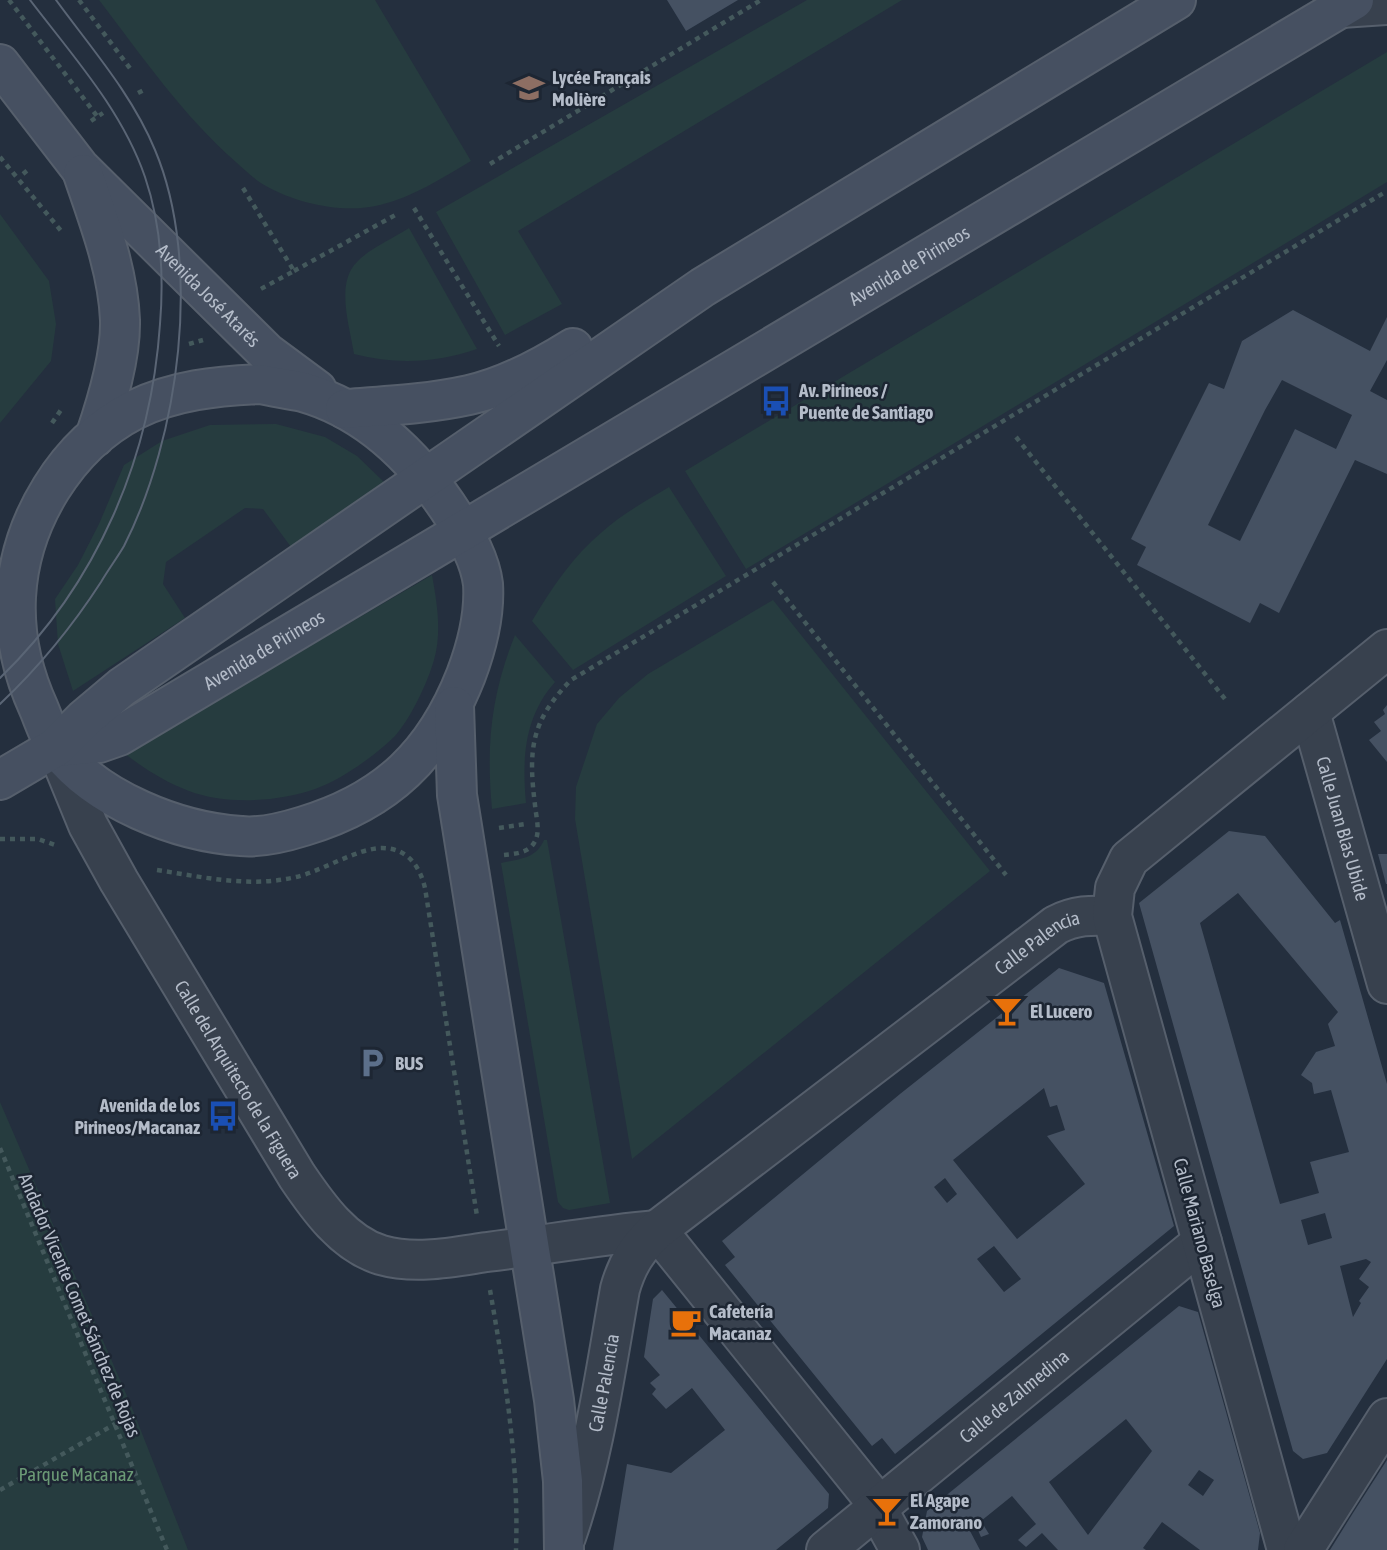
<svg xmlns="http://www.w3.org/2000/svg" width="1387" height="1550" viewBox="0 0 1387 1550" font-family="'Asap Condensed',sans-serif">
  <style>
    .green { fill: #263c3f }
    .building { fill: #455162; fill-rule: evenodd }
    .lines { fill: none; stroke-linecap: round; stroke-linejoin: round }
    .minor-casing { stroke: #565f6c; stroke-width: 42 }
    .secondary-casing { stroke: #565f6c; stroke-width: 42 }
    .path { stroke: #44595c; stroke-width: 4.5; stroke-dasharray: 5 5; stroke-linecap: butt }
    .minor { stroke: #38414e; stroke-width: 38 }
    .secondary { stroke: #465061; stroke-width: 38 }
    .tram { stroke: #5a6575; stroke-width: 2 }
    .labels { text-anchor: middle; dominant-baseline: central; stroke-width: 5; stroke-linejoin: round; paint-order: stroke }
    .poi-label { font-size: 19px; font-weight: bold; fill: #b4bcc9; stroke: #1d2633; text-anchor: start }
    .street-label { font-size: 19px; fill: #b4bcc9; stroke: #1d2633 }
    .park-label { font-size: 19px; fill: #6b9a76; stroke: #1d2633 }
  </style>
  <rect width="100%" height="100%" fill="#242f3e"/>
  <path class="green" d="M99,0H375L471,161C442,178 413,197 380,205C344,214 298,204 266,186C255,180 246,171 237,163C183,116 142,56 99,0Z
    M807,0H902L518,231L562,304L505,335L436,212Z
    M1387,52V182L746,569L685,471Z
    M0,214L49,281L56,324L51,361L0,423Z
    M409,228L477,349C436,363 396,365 354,354C350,327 335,283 357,262C370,248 392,239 409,228Z
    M276,424L325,437L357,456L384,482L291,547L263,509L245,508L166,562L163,584L185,618L73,691L58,644L55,599L78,565L99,524L124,465L162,441L210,425Z
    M669,487L726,576L573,670L532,621C551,589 573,556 602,532C622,514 646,501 669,487Z
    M432,575C437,603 442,632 434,660C427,684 411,718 395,736C376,755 341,780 315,789C279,802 225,805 189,791C165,782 145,769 125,754Z
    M773,600L990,871L632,1159L575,819L576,787L597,724L619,698L648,674Z
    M515,635L555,682C524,717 522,759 526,803L492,809C486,745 491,695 515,635Z
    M544,840H547L556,891L610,1203L569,1210L563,1208L558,1202L501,863C519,859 536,859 544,840Z
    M0,1102L130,1403L188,1550H0Z"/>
  <path class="building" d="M667,0H738L686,31Z
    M1293,310L1370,351L1387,317V360L1370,391L1387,400V474L1355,460L1279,613L1260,603L1250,623L1137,565L1146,547L1131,539L1209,383L1224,389L1242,341ZM1282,380L1352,415L1336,449L1295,429L1240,541L1208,525L1265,410Z
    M1387,705V762L1369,740L1381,731L1374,722L1385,714L1383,710Z
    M1229,831L1265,836L1335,923L1340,920L1387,1084V1359L1327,1453L1303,1459L1293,1451L1139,903ZM1238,893L1338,1012L1328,1024L1335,1046L1316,1052L1301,1075L1312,1083L1314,1094L1331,1090L1349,1152L1310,1162L1319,1193L1280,1204L1200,923ZM1325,1213L1332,1238L1308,1245L1301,1220ZM1366,1259L1371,1262L1359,1279L1369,1287L1359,1301L1361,1303L1353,1317L1340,1266Z
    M1378,854H1387V884H1386Z
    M1059,968L1104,983L1174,1226L895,1454L882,1438L872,1446L725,1265L735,1257L722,1241L900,1094ZM1044,1088L1050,1107L1057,1105L1065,1130L1047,1136L1085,1184L1017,1239L953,1160ZM945,1178L957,1194L947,1203L934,1187ZM994,1246L1021,1279L1004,1292L977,1259Z
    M662,1290L829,1494L828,1508L776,1550H613L627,1464L671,1473L725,1430L692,1388L666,1409L652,1394L656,1389L650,1383L660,1375L644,1357L653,1299Z
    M1179,1306L1198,1312L1260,1533L1258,1550H1200L1162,1522L1143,1548L1146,1550H1058L1042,1533L1026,1547L1018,1540L1036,1524L1012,1496L981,1521L989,1534L981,1537L977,1528L970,1531L980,1550H928L922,1537L927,1511ZM1126,1419L1152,1451L1088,1535L1049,1482ZM1199,1470L1214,1480L1203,1496L1188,1485Z
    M1387,1460V1550H1330L1353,1513Z"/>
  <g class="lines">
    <g class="minor-casing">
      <g id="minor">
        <path d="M1341,8L1387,5"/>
        <path id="s1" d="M1310,712L1387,984"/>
        <path id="s2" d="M56,747L88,825L119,881L297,1176C318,1207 344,1244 381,1255C416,1265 453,1257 487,1252C544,1245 600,1235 657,1230"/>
        <path d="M657,1230L868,1492L900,1550"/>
        <path id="s3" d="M566,1537C594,1456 605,1373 620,1289C627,1264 638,1247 657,1230L1056,925C1075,915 1091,915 1112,916"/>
        <path id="s4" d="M826,1550L1202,1242"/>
        <path d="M1287,1550L1112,916L1115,888L1129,859L1387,649"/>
        <path d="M1303,1550L1387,1418"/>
      </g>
    </g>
    <g class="secondary-casing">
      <g id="secondary">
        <path id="s5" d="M0,64L80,168L267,353L317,390"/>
        <path d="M83,174C99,221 118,270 120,320C121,357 107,402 95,437"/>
        <path d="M260,384C274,387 289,389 303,392C370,411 418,460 455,518C467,538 480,560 483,584C485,615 477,646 466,675C435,754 387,801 304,826C285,832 261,838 241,836C178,832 96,800 57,748C49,737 44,721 39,709C23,674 14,636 16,597C20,522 66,445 134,410C174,390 217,386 260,384Z"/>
        <path d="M345,409C386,406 428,404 469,395C506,387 541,368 573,348"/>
        <path d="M454,706L457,795L554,1400L563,1481L564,1550"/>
        <path id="s6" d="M56,747L99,743L119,736L1354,0"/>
        <path d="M0,780L56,747L84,719L122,687L703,287L1176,0"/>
      </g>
    </g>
    <path class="path" d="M9,0L97,116
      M79,0L132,71
      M138,93L146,89
      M91,121L103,113
      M0,157L62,232
      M490,164L761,0
      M23,174L29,169
      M243,188L294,271L257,291
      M414,208L499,346
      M294,271L399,213
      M189,344L203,340
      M52,423L63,407
      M1016,437L1225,699
      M773,582L1006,875
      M499,828L525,824
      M0,839H38L55,845
      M504,855C514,854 528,853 534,843C541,833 536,817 535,805C528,749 531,721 571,680L1387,191
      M157,870C203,877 249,888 296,877C322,871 358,848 382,848C408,848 420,867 425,888L477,1216
      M0,1148L167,1550
      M490,1290C505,1376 519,1462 516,1550
      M0,1490L115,1424"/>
    <use href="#minor" class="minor"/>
    <use href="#secondary" class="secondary"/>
    <path class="tram" d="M0,678C97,584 151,458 160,324C164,275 161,224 145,177C122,110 72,55 30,0
      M0,704C39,667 72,627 101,582C108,570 117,558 124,546C179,438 203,264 155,150C132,94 91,48 56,0"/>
  </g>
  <defs>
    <g id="school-bare" transform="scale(2.415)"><path d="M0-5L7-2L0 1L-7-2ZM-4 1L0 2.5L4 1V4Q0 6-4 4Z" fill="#8d6e63" stroke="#1d2633" stroke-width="2.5" paint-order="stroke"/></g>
    <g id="bus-bare" transform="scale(2.415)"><path d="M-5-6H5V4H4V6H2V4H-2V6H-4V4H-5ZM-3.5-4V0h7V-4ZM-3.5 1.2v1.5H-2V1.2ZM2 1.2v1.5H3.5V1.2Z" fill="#1a4fb4" stroke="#1d2633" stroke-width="2.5" paint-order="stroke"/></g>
    <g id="bar-bare" transform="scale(2.415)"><path d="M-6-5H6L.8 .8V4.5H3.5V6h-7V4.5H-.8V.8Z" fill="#e8710a" stroke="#1d2633" stroke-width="2.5" paint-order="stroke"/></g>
    <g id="parking-bare" transform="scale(2.415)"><path d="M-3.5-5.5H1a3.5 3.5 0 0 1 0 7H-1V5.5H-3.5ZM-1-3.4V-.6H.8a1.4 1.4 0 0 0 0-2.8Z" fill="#5c6f8a" stroke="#1d2633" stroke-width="2.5" paint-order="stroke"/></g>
    <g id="cafe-bare" transform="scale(2.415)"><path d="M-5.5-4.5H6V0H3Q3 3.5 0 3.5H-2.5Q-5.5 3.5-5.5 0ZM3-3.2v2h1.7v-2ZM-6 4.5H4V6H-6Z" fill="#e8710a" stroke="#1d2633" stroke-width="2.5" paint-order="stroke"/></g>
  </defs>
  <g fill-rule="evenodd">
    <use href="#school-bare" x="529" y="88"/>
    <use href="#bus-bare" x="776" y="401"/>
    <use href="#bar-bare" x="1007" y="1011"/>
    <use href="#parking-bare" x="372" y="1063"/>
    <use href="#bus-bare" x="223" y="1116"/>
    <use href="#cafe-bare" x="686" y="1322"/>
    <use href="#bar-bare" x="887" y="1511"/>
  </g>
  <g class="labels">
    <g class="poi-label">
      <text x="552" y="77">Lycée Français<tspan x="552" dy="22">Molière</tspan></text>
      <text x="799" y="390">Av. Pirineos /<tspan x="799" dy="22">Puente de Santiago</tspan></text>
      <text x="1030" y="1011">El Lucero</text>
      <text x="395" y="1063">BUS</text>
      <text x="200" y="1105" text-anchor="end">Avenida de los<tspan x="200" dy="22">Pirineos/Macanaz</tspan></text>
      <text x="709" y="1311">Cafetería<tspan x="709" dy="22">Macanaz</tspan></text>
      <text x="910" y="1500">El Agape<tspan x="910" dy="22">Zamorano</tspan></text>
    </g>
    <g class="street-label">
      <text stroke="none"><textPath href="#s6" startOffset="984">Avenida de Pirineos</textPath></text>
      <text stroke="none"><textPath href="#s5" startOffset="312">Avenida José Atarés</textPath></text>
      <text stroke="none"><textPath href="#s6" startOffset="233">Avenida de Pirineos</textPath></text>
      <text stroke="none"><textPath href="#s1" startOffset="121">Calle Juan Blas Ubide</textPath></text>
      <text stroke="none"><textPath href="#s3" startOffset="802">Calle Palencia</textPath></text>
      <text stroke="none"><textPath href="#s2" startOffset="380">Calle del Arquitecto de la Figuera</textPath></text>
      <text transform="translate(1200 1233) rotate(75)">Calle Mariano Baselga</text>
      <text transform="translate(80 1305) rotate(67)">Andador Vicente Comet Sánchez de Rojas</text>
      <text stroke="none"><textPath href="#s3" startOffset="159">Calle Palencia</textPath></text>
      <text stroke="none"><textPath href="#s4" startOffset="243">Calle de Zalmedina</textPath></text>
    </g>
    <g class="park-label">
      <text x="76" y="1474">Parque Macanaz</text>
    </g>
  </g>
</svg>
